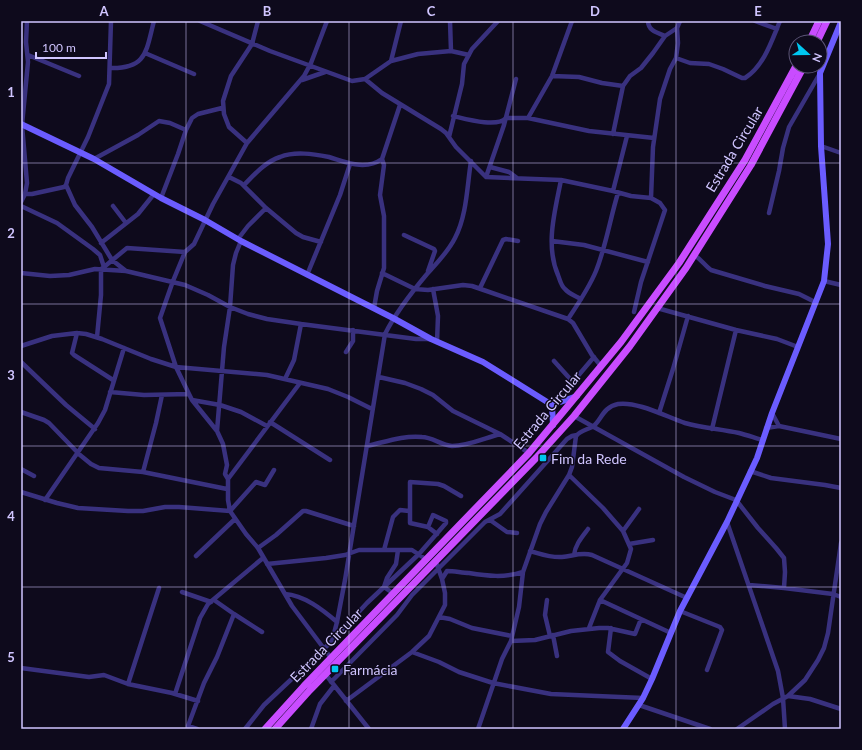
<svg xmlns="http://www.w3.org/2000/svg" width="862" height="750" viewBox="0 0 862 750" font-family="Lato,sans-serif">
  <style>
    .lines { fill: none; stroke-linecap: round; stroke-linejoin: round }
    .street { stroke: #39317f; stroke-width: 4.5 }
    .secondary { stroke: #6b5cff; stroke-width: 6 }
    .primary { stroke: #c94cff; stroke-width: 7 }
    .grid { fill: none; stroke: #d0c5ff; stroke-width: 1; stroke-opacity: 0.55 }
    .poi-dot { fill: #00c7f0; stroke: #0e0a1c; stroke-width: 1.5 }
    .labels { text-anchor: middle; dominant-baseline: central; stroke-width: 3; stroke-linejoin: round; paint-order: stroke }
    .street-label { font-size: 14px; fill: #d0c5ff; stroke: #0e0a1c }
    .poi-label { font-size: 14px; fill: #d0c5ff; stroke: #0e0a1c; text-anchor: start }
    .neatline { fill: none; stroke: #d0c5ff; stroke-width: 1.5 }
    .grid-label { font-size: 13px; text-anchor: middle; font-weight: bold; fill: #d0c5ff }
  </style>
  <rect width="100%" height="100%" fill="#0e0a1c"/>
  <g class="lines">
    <path class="street" d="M111,21L109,84L88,137L68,178L66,185L75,205L92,227L112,260L126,271
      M200,21L270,51L352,81L365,79L391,61L418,54L451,51L469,55
      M450,21L451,51
      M648,21C648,31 658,33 665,36
      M755,21L777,29
      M145,53L194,74
      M28,55L79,76
      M676,58L690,63L709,64L723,69L742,78H745C764,66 772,40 780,21
      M391,61L401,21
      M110,68C147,69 146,51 154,21
      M552,76L579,77L602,83L623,86
      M365,79L382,93L441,129L446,133L456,147L486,177L561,180L613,191L631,196L651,198L660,203L665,210L641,282L634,312
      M302,80L325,72
      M453,116C466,119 497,128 506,118H528L589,131L654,138
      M528,118L552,76L572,21
      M613,134L623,86L630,76L641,68L653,53L665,36L677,28
      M449,137L462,84L464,64L472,49L498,21
      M247,143L229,127L224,114L223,101L231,76L252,44L258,21
      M821,146L841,153
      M94,159L138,135L159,121L170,123L186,130
      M490,167L509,172L517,178
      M229,177L241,183L266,208L296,233L303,237L321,242
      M486,177L504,125L516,79
      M561,180C555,211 545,245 558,275C560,280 561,286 565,289C569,294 576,296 581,299
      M244,185C254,175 265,162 280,157C295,151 313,154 329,157C346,162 365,171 382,159
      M613,191L627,136
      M25,194H32L64,187L66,185
      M161,198L178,154L186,130L192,118L198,114L222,108
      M651,198L653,147L660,99L670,69L676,58L678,43L677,28L680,21
      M21,202L25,194L27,183L22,125L28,62L26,42L27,21
      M21,206L57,223L93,249L100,255L104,267
      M113,206L126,223
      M769,213L779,171L783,148L789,127L819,75
      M404,235L434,249L435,251L428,271
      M238,239L248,226L266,208
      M552,241L584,245L648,262
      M101,243L138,214L154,194
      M694,255C701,259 704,265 711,270L765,286L799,294L815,302
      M21,273L50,276L69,275L95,269L126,271L185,285L208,295L230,307L248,314L267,319L301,324L416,339H429
      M382,273L415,289L428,290L463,285L472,286L568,319L573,323L592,355L601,366
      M307,275L340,195L350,164
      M824,281L841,285
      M480,288L503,240L506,239L518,241
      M433,289L438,316L437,342
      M374,308L377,291L384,268V216L380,195L384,165L382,159L400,105
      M657,308L736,330L777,339L798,347
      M568,319C578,304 589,288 596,271C606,246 610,219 618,193
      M77,333L72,353L74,355L113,380
      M97,337L101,295V269L104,267L127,248L185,252
      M21,346L52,336L77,333L86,334L102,339L151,359L176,367L267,375L328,389L348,397L372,409
      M346,352L353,341V330
      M554,361L572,381L577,377L594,357
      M21,362L66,405L95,429
      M379,377L405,383L421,389L433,395L453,411L500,434L529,453
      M285,379L294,360L301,324
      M300,383L228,479V500L230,511L246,534L258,548L292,606L331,658
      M110,392L144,395L189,394
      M192,400L220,405L241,412L267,426
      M21,412L44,420L49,423L80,455L91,464L99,468L143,472L227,489
      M659,413L673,369L688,316
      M772,413L779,426
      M574,416L684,477L715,492L736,500L758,528L776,548L784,558L785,572L784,588
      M270,422L330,460
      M766,428L779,426L841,439
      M712,429L736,330
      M217,431L224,347L230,307L233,265L236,253L241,241
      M367,446C385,442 404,435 422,437C432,437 441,445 452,446C468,446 485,438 500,434
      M21,469L34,476
      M750,471L771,478L825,485L841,488
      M143,472L156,423L162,395
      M569,475L603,508L623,531L631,549L627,563L600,600L589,628
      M228,479L225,474L227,465L223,444L217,431L192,400L189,394L176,367L160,318L173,281L185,252L194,244L213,204L247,143L304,76L311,63L327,21
      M21,492L57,503L78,508L128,511H143L165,507H179L230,511
      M45,500L98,423L105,410L124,348
      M230,511L256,482L265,485L274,470
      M490,520L507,532L517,533
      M727,522L778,671L783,698L785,729
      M623,531L639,509
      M437,534L428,527L410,523V482L438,484L444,486L461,496
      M629,544L653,540
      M258,548L276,535L303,511H306L354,526
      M384,550L393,517L400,510L409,511
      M530,551C541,554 551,558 562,557C573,556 581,552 592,555L687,598
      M574,555C575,545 582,537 588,529
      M196,556L235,519
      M436,562L442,579
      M267,564L326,558L345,555L359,550H412L427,560
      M749,585L784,588L833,594L841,597
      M182,592L211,602
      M285,594C304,595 323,610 337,622
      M394,594L384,587L387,578L396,564L398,550
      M547,600L545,615L550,636
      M600,600L671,633
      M680,611L720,627L722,630L707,670
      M234,614L262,632
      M439,617L450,619L472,628L512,636
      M611,628L608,652L620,661L652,679
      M553,635L557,656
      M333,640L367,603L419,554L446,523V521L433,515L428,527
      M511,641L535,640L571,631L599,628H608L635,634L641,619
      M412,652L439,662L459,672L493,683L551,694L643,698
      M21,668L89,677L104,675L128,684L172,693L198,701
      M326,675L369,729
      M331,682L397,615L412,595L485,522L500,514L567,439L572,436L577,435
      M128,684L159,588
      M175,694L200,618L208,604L263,558
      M788,696L810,699L841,709
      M346,701L412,652L429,636L445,605V593L442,579L447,571C455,571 462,573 469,573C487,576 505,578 523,572
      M639,705L710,729
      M197,729L188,726L204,683L217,657L234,614L214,600
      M245,729L264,705L332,641L337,622L345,580L385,334C396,312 411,293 427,274C437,263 448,252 455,238C467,215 467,186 471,161
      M311,729L320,704L334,686
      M478,729L502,659L511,641L519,607L523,572L540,524L546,512L569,475L572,467L576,436C580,431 586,430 592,427C601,422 602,407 618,404C637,401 667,417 685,423C703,428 721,429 739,433C747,435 755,438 762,440
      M737,729L773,704L788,696L805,680L818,660L824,648L828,633L841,543"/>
    <path class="secondary" d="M21,124L94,159L161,198L205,220L241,241L393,318L431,339L483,362L552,405
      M552,405L577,396
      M552,405L553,425
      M623,729L643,698L652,679L680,611L727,522L757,458L772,413L824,281L828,244L821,146L820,73L841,22"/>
    <path class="primary" d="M809,42L819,21
      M817,42L827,21
      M265,729L304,686L529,453L621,342L679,263L745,160L796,66
      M275,729L310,690L536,458L574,416L630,346L686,268L751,165L804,66"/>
  </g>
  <path class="grid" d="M186,21V729M349,21V729M513,21V729M676,21V729M21,163H841M21,304H841M21,446H841M21,587H841"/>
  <g class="poi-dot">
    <rect x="539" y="454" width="8" height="8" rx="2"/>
    <rect x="331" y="665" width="8" height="8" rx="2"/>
  </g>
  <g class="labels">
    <g class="street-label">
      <text transform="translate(734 149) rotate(-59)">Estrada Circular</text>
      <text transform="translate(547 410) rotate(-50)">Estrada Circular</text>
      <text transform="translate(326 645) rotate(-46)">Estrada Circular</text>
    </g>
    <g class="poi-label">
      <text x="551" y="458">Fim da Rede</text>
      <text x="343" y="669">Farmácia</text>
    </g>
  </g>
  <rect width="862" height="750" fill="none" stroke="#0e0a1c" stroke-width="44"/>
  <g transform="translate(808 54) rotate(111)"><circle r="19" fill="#0e0a1c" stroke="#5c5577"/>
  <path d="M0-3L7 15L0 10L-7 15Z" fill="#00c7f0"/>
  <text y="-6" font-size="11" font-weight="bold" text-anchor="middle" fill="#d0c5ff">N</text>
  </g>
  <path d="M36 52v6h70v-6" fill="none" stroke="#d0c5ff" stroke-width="2"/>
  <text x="42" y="52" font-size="12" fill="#d0c5ff" stroke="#0e0a1c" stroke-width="3" paint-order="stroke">100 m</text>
  <rect x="22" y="22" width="818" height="706" class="neatline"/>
  <g class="grid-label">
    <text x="104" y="16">A</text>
    <text x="267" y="16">B</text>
    <text x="431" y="16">C</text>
    <text x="595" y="16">D</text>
    <text x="758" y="16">E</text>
    <text x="11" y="97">1</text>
    <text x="11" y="238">2</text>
    <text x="11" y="380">3</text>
    <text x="11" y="521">4</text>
    <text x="11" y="662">5</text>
  </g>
</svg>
